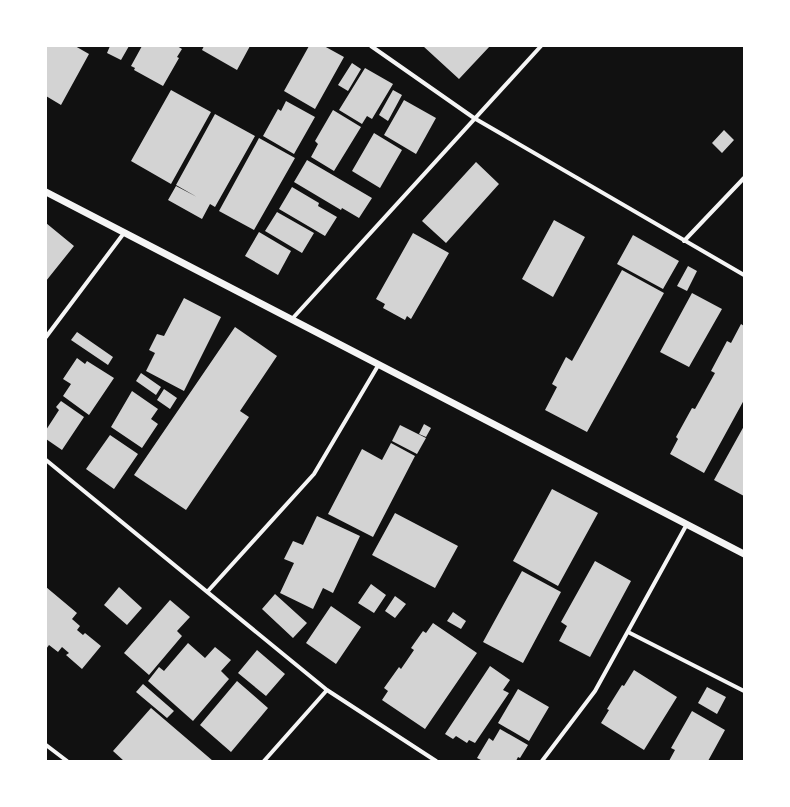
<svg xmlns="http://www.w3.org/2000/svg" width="790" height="807" viewBox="0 0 790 807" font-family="Spectral,serif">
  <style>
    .building { fill: #d3d3d3 }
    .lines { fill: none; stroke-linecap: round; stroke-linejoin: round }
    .minor { stroke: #f5f5f5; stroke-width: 4 }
    .tertiary { stroke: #f5f5f5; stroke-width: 7 }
  </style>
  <rect width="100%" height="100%" fill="#111"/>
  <path class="building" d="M46,46H75L89,54L61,105L46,96Z
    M110,46H129L121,60L107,53Z
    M142,46H177L182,49L177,57L179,58L163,86L134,70L135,68L131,66Z
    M204,46H250L237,70L202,50Z
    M309,46H324L344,57L315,109L284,91Z
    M423,46H490L459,79Z
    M352,63L361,69L348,91L338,85Z
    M365,68L393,84L372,119L367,116L362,124L339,110Z
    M171,90L211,112L171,184L131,161Z
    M393,90L402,95L388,121L379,115Z
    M404,100L436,118L416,154L384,135Z
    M286,101L315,117L294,154L263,136L278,109L281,111Z
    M333,110L361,127L334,171L311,157L318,144L315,141Z
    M215,114L255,136L215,207L210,204L202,219L168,200L176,186L197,197L176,185Z
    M724,130L734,140L722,153L712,143Z
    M374,133L402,150L380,188L352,171Z
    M259,138L295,158L254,230L219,211Z
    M307,160L372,198L359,218L342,208L341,210L294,182Z
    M476,162L499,184L446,243L422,221Z
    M292,187L319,203L318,206L337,217L325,236L279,209Z
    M277,212L314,233L302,253L265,231Z
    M554,220L585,237L553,297L522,279Z
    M46,223L74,246L46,281Z
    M259,232L291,251L278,275L245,256Z
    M413,233L449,253L411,319L407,316L405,320L383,308L385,304L376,299Z
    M633,235L679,261L663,289L617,264Z
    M688,266L697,271L687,291L677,286Z
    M622,270L664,293L587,432L545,410L557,387L552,384L566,357L572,361Z
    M692,293L722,309L689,367L660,352Z
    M184,298L221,317L184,391L146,371L155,353L149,350L157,334L164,336Z
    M741,324L744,326V400L704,473L670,454L678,439L676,437L692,408L695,409L715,373L711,371L727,341L731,343Z
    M235,327L277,356L240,411L249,417L186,510L134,475Z
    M77,332L113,357L108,365L71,340Z
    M77,358L85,364L87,361L114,378L89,415L63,396L71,384L63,379Z
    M141,373L161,387L156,395L136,381Z
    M164,389L177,398L170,409L157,400Z
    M132,391L158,409L151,419L158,424L142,448L111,427Z
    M61,401L84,417L62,450L46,439V430L59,410L56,407Z
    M424,424L431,428L426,437L419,434Z
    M400,425L426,438L417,454L392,441Z
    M744,426V496L714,480Z
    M110,435L138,454L114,489L86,469Z
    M391,443L415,456L373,537L328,514L362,449L382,460Z
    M552,489L598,513L558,586L513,561Z
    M395,513L458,546L435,588L372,555Z
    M317,516L360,536L333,593L323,588L313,609L280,593L294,563L284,559L293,541L303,545Z
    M595,561L631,581L590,657L559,641L567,626L561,622Z
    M522,571L561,592L523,663L483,642Z
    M371,584L386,595L374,613L358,603Z
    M46,587L77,613L72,619L80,626L77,630L83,635L85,633L101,646L82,669L66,655L69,653L62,647L58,652L49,645L46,649Z
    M119,587L142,608L127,625L104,605Z
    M275,594L307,623L293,638L262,609Z
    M395,596L406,604L395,618L385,611Z
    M170,600L190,617L177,631L182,636L149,675L124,653Z
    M331,606L361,627L336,664L306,643Z
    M453,612L466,621L461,629L447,621Z
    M433,623L477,653L425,729L382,700L388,691L384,688L399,667L401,669L414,650L411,648L423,631L426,633Z
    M188,643L205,658L215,647L231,660L221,671L229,679L193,721L148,681L159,667L164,671Z
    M257,650L285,674L266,696L238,673Z
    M490,666L510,680L503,690L509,693L475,743L469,740L467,743L456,736L453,739L445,734Z
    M634,670L677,697L644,750L601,723L609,710L607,709L622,685L624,686Z
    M237,681L268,708L231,752L200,725Z
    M143,684L174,711L167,718L136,692Z
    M707,687L726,697L717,714L698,703Z
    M518,689L549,707L529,741L498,723Z
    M151,708L213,761H124L113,751Z
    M692,711L725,730L708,761H669L675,750L671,748Z
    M500,729L528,745L520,758L518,757L516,761H483L477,758L489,738L493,741Z"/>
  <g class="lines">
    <path class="minor" d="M371,46L474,118L744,275
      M684,241L744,178
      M292,319L541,46
      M46,337L124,233
      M46,460L327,690L436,761
      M208,591L314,474L379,364
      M628,632L744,691
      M46,745L67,761
      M264,761L327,690
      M542,761L595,691L687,524"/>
    <path class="tertiary" d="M46,192L744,554"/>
  </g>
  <rect width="790" height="807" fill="none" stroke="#ffffff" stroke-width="94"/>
</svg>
